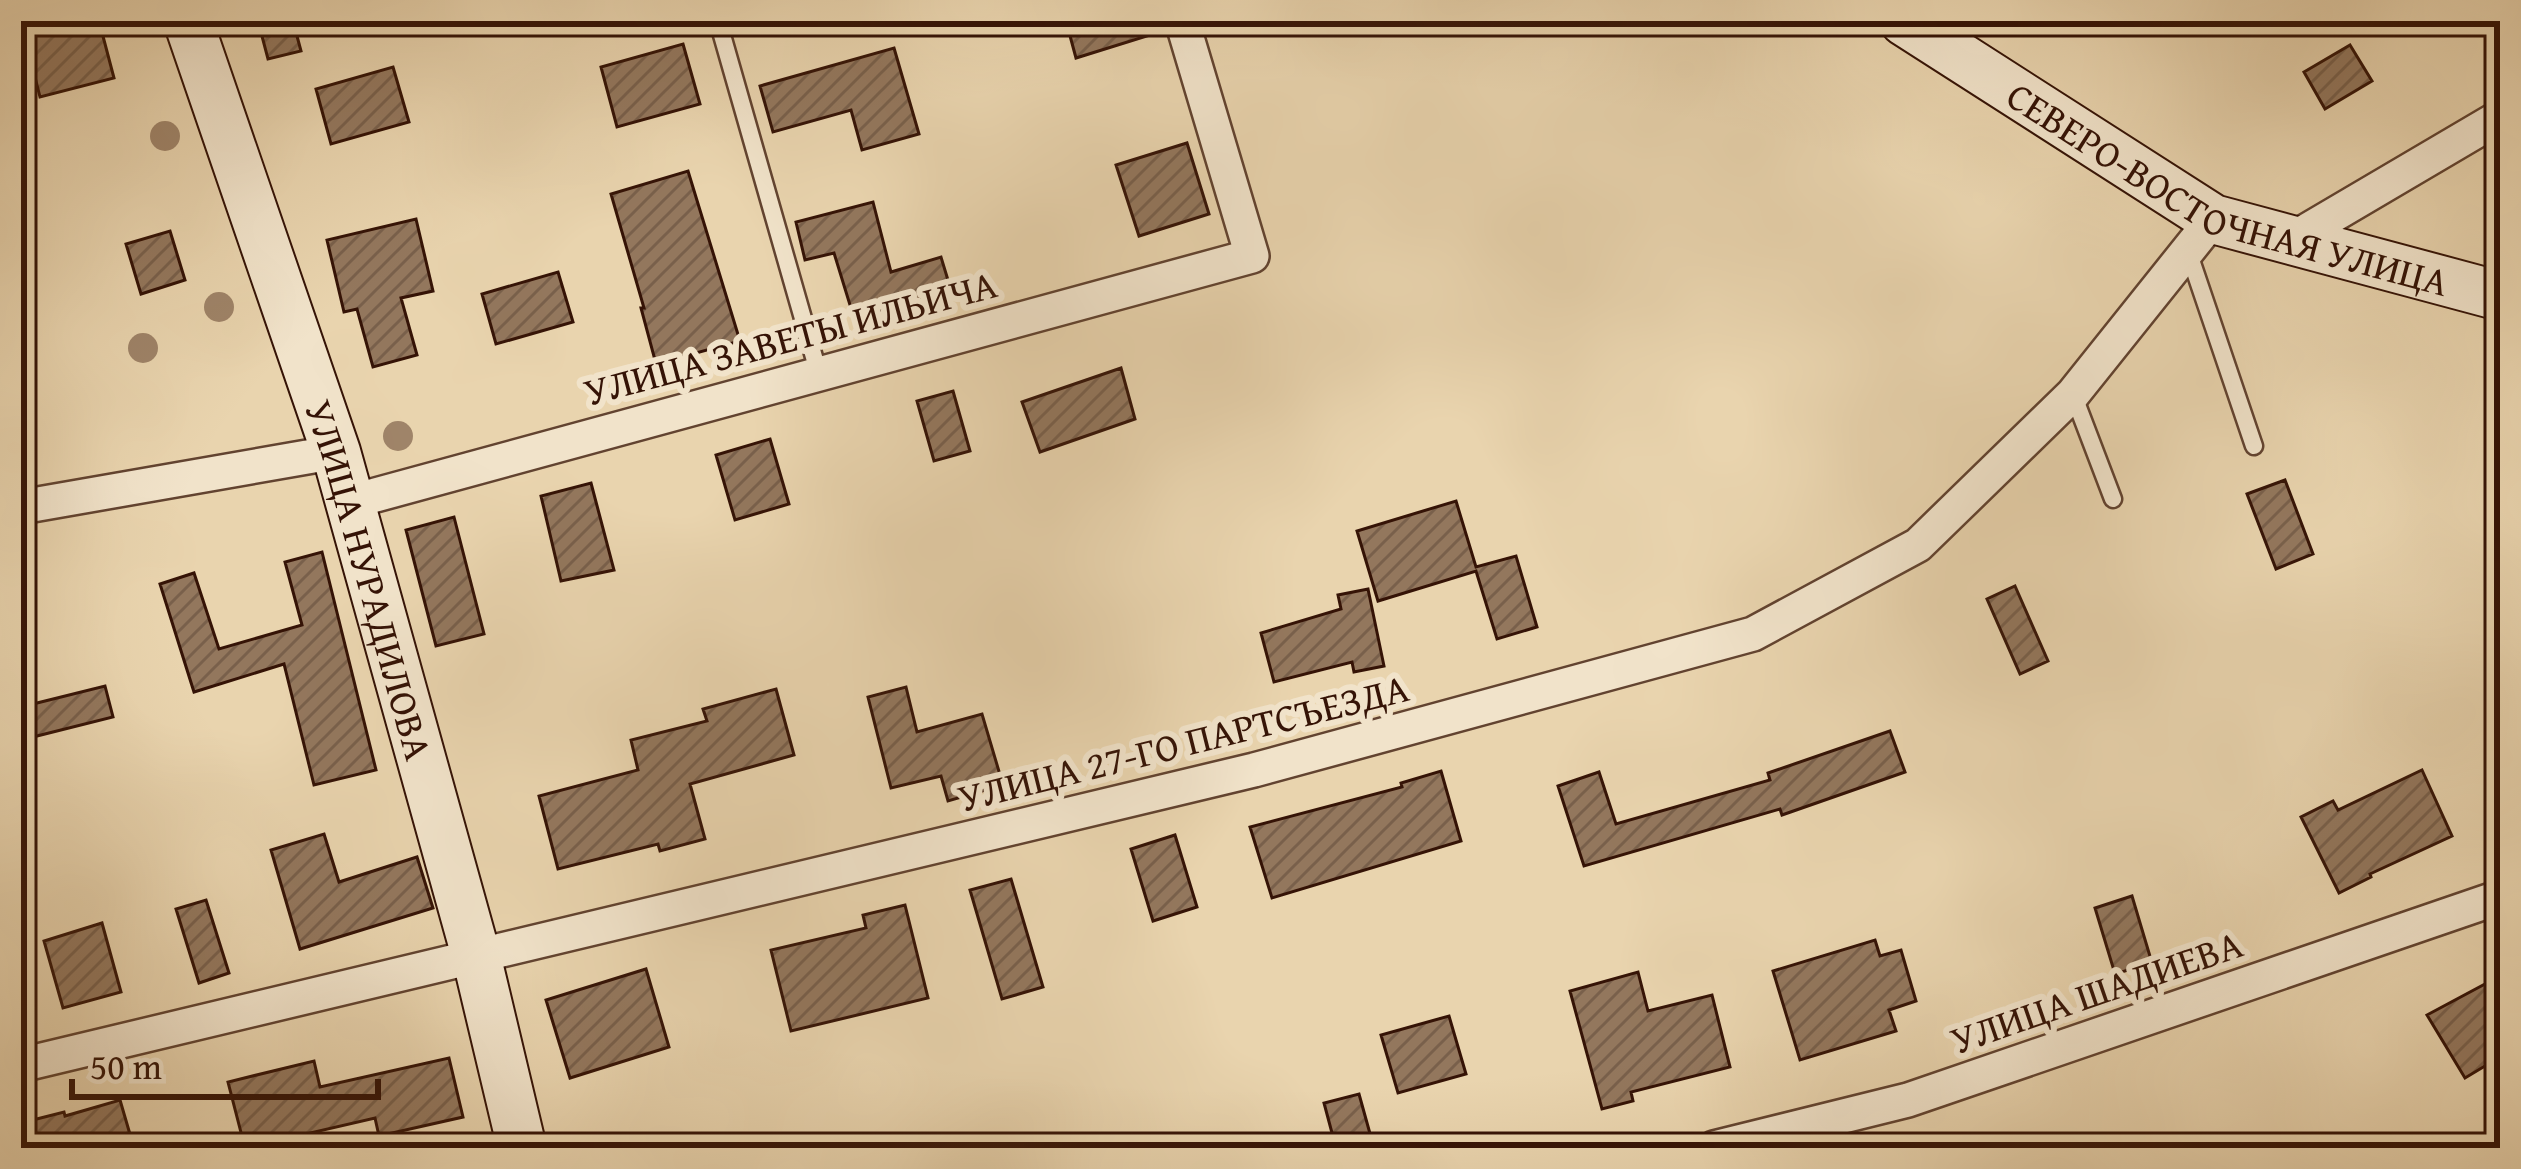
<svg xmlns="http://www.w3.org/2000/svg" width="2521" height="1169" viewBox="0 0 2521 1169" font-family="'Gentium Book Plus',serif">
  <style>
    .building { fill: url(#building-hatch); stroke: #351306; stroke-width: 3 }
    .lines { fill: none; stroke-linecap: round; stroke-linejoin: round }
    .lane-casing { stroke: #624330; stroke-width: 21 }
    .street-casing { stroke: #624330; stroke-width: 38 }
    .secondary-casing { stroke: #351306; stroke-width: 52 }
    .lane { stroke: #f1e3ca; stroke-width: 16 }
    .street { stroke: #f1e3ca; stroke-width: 33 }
    .secondary { stroke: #f1e3ca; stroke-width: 48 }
    .tree { fill: #9f8469 }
    .labels { text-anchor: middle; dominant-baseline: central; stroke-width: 12; stroke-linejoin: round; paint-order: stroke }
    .street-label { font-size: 39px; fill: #351306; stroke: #f1e3ca }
  </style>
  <defs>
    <pattern id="building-hatch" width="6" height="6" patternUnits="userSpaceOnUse" patternTransform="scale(3)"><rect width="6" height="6" fill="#93775d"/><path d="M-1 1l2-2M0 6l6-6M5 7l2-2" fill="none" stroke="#79604b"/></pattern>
  </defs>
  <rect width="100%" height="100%" fill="#e9d4ae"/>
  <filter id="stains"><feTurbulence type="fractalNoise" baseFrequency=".00167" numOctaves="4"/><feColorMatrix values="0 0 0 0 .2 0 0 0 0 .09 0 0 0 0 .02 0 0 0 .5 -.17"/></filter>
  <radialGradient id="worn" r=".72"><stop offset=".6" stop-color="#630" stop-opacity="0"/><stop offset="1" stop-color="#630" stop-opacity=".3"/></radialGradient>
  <path class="building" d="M21,21H99L114,78L40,97Z
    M258,21H293L301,51L268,59Z
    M1066,21H1162L1163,31L1076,58Z
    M683,44L700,104L617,127L601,67Z
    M2350,45L2372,81L2325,109L2304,72Z
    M894,48L919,134L862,150L851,110L773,132L760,86Z
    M393,67L409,122L331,144L316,89Z
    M1187,143L1209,214L1139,236L1116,165Z
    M688,171L740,341L656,364L641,308H644L611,194Z
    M873,202L891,272L941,257L951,290L854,318L834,253L805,260L796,222Z
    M416,219L433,291L401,298L417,355L373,367L357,309L344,312L327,240Z
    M170,231L185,280L141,294L126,244Z
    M558,272L573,322L496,344L482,294Z
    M1121,368L1135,419L1040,452L1022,402Z
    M953,391L970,451L934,461L917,401Z
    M770,439L789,504L735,520L716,455Z
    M2285,480L2313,554L2276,569L2247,494Z
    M591,483L614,570L561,581L541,496Z
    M1456,501L1476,567L1516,556L1537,627L1497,639L1476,571L1378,601L1357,531Z
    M454,517L484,634L436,646L406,530Z
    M322,552L376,770L314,785L284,664L194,692L160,584L194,573L219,649L302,625L285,562Z
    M2015,586L2048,661L2020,674L1987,599Z
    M1368,589L1384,666L1354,672L1352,662L1274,682L1261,633L1341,609L1338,595Z
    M105,686L113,717L21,740V707Z
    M906,687L917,732L982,714L1003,785L948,801L941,776L891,788L868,697Z
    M776,689L794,755L690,784L705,839L660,851L658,844L558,869L539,796L638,770L631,740L707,721L703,709Z
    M1890,731L1905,772L1782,815L1780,809L1584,866L1558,786L1599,772L1616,824L1770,780L1768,773Z
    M2422,770L2452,836L2370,874L2371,877L2339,893L2301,817L2333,801L2338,810Z
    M1441,771L1461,841L1272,898L1250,827L1402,787L1401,783Z
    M324,834L339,882L417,857L433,908L300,949L271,850Z
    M1175,835L1197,907L1153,921L1131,849Z
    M1011,879L1043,987L1002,999L970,890Z
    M2132,896L2152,963L2115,974L2095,908Z
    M206,900L229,973L199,983L176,909Z
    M905,905L928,998L791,1031L771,950L866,928L863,915Z
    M102,923L121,992L63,1008L44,941Z
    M1875,940L1880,956L1901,950L1916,1001L1889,1010L1896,1031L1800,1060L1773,971Z
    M646,969L669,1047L570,1078L546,1000Z
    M1638,972L1648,1011L1712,995L1730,1067L1631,1092L1633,1101L1602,1109L1570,991Z
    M2500,976V1057L2465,1078L2427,1015Z
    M1449,1016L1466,1074L1398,1093L1381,1035Z
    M449,1058L463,1117L379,1136L375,1118L245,1148L228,1082L314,1061L320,1087Z
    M1359,1094L1374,1148H1336L1324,1103Z
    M120,1100L134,1148H21V1123L64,1112L65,1116Z"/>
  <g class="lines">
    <g class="lane-casing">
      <path id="lane" d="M718,21L818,371
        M2188,251L2254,446
        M2073,394L2113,499"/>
    </g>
    <g class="street-casing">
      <path id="street" d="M2291,240L2500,117
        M350,502L1252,256L1182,21
        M21,507L336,452
        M21,1065L1254,770L1753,634L1918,545L2073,394L2213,219
        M1714,1148L1908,1100L2500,897"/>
    </g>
    <g class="secondary-casing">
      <g id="secondary">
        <path id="s1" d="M188,21L336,452L477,959L522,1148"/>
        <path id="s2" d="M1904,21L2213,219L2500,296"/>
      </g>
    </g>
    <use href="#lane" class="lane"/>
    <use href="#street" class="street"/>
    <use href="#secondary" class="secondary"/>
  </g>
  <g class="tree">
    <circle cx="165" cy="136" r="15"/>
    <circle cx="219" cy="307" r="15"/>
    <circle cx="143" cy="348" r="15"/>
    <circle cx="398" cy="436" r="15"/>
  </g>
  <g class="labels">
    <g class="street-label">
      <text stroke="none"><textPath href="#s2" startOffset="369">СЕВЕРО-ВОСТОЧНАЯ УЛИЦА</textPath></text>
      <text transform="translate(790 337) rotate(-15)">УЛИЦА ЗАВЕТЫ ИЛЬИЧА</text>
      <text stroke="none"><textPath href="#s1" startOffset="588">УЛИЦА НУРАДИЛОВА</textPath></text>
      <text transform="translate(1183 742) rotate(-14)">УЛИЦА 27-ГО ПАРТСЪЕЗДА</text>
      <text transform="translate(2096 991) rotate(-19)">УЛИЦА ШАДИЕВА</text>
    </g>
  </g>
  <rect width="2521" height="1169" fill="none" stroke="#e9d4ae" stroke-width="72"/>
  <rect x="24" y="24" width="2473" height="1121" fill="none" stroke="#351306" stroke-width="6"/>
  <rect x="36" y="36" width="2449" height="1097" fill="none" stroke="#351306" stroke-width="3"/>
  <path d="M72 1079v18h306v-18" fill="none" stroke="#351306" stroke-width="6"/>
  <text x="90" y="1079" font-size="36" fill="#351306" stroke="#f1e3ca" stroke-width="9" paint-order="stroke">50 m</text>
  <rect width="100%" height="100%" filter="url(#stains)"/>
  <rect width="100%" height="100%" fill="url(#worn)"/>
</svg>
